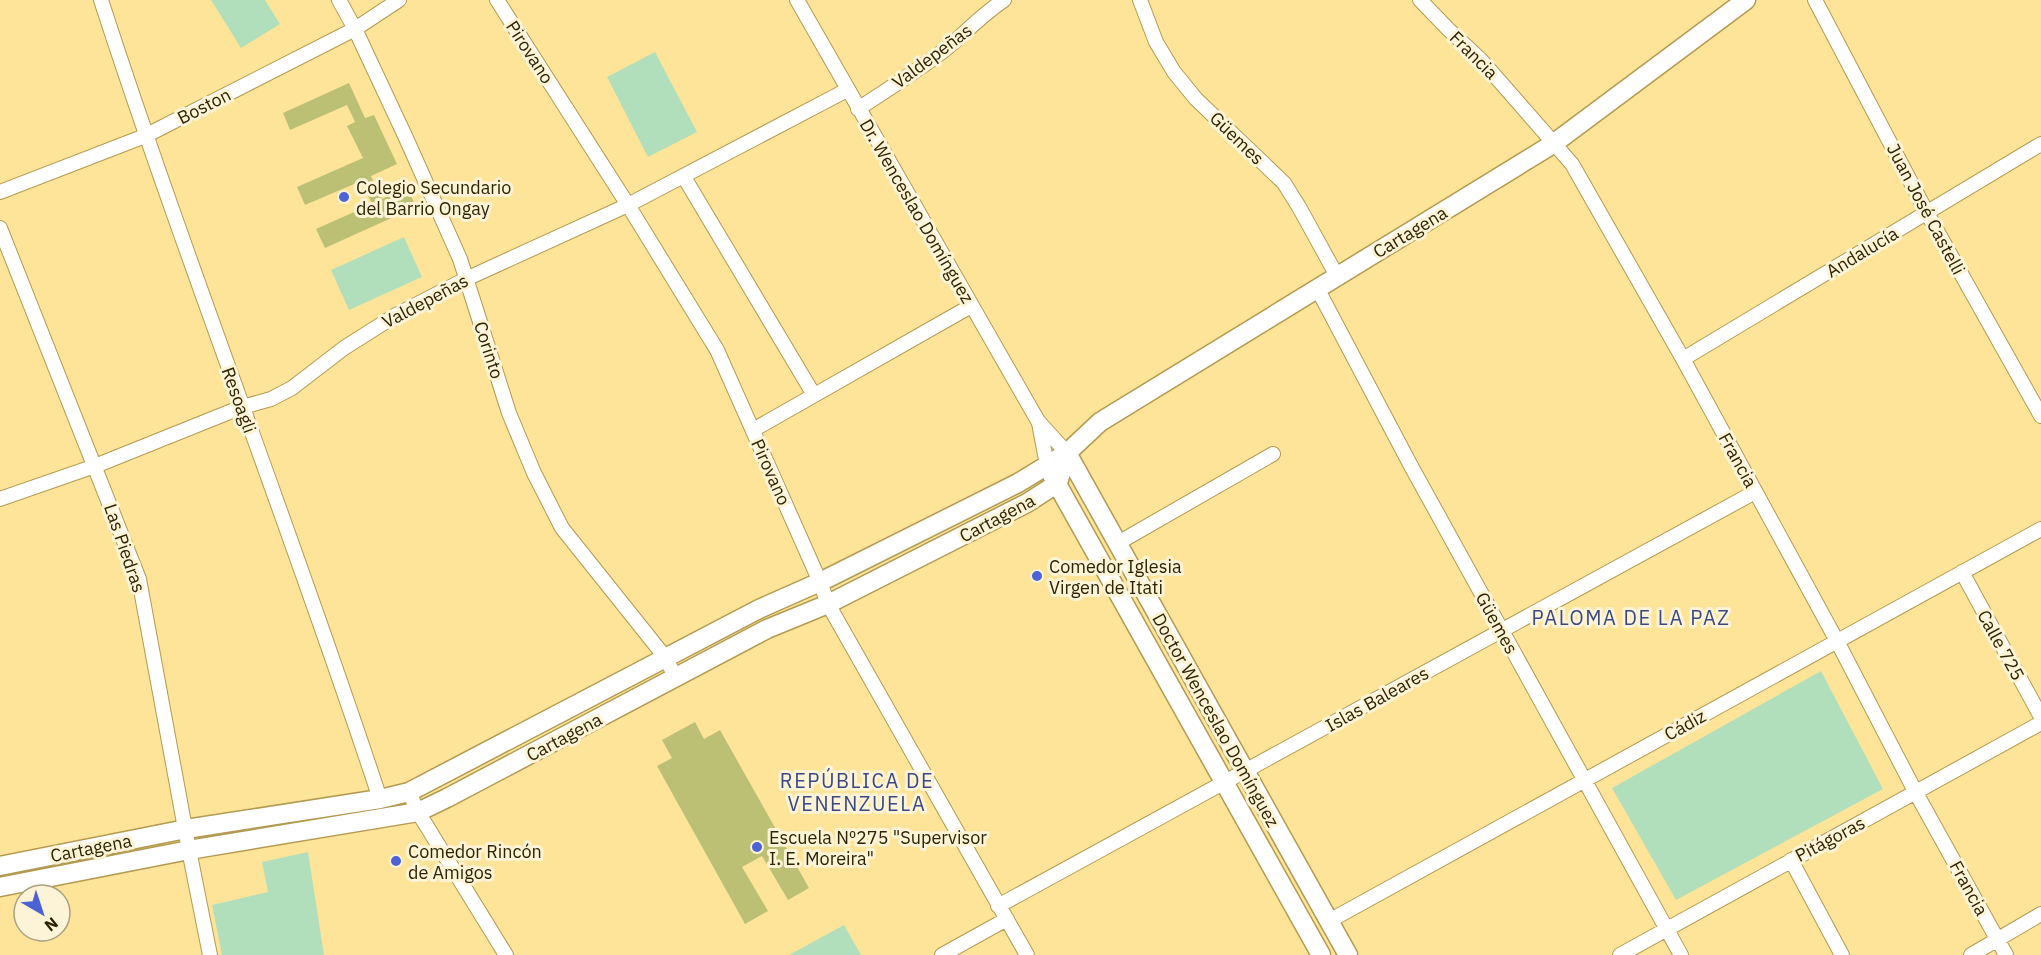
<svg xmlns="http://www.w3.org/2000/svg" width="2041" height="955" viewBox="0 0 2041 955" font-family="'IBM Plex Sans',sans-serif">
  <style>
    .green { fill: #b2dfbb }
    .building { fill: #bcc075 }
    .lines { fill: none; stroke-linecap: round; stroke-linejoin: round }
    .street-casing { stroke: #b29a50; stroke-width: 16 }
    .secondary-casing { stroke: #b29a50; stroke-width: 21 }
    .street { stroke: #fff; stroke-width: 14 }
    .secondary { stroke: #fff; stroke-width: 18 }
    .poi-dot { fill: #4c62d7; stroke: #fdf3d6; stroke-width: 2 }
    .labels { text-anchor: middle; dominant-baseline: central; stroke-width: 6; stroke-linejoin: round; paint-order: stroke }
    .street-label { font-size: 18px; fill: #2d2303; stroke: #fdf3d6 }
    .poi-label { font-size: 18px; fill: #2d2303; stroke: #fdf3d6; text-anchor: start }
    .neighbourhood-label { font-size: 20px; letter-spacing: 1.5px; fill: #3a4984; stroke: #fdf3d6 }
  </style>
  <rect width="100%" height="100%" fill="#fee499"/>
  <path class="green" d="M211,0H265L280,24L241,48Z
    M655,52L697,132L648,157L607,77Z
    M404,237L422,277L349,310L331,270Z
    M1821,671L1883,789L1676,900L1612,788Z
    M308,852L324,955H222L212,905L268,892L262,862Z
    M844,925L861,955H789Z"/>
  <path class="building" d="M349,83L365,118L374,115L397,164L371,176L382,199L407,187L416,207L325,248L316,229L372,204L361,181L305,205L297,187L363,158L347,126L355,122L347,105L290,130L283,113Z
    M695,722L704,739L720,730L809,888L788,900L762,856L742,867L768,911L745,924L657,766L672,758L662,740Z"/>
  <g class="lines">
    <g class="street-casing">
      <path id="street" d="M101,0C188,268 292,531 380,799
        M339,0L355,29L406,138L460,259L509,413L534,473L562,528L665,657L676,678
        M497,0L628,205L717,350L820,582L828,604L1027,955
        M797,0L1038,421L1067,453
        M1140,0L1156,42L1174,72L1196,99L1284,183L1299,207L1337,276
        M1420,0L1448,29L1481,60L1572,164L1683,359L1837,641L1916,793L2006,955
        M1815,0L1927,213L2041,416
        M858,109C888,89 919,70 947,48C966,32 983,14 1004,0
        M684,177L814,395
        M0,192L145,136L355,29L399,0
        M0,228L139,579L189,850L210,955
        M1317,288L1411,466L1681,955
        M1683,359L2041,144
        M1039,423L1047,465
        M753,430L971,306
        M0,499L95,466L242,407L271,399L292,388L344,348L396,315L466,279L628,205L847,90
        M1118,543L1273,454
        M1962,572L2041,717
        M409,792L418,812L506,955
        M1791,860L1842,955
        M998,906L1755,492
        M1329,921L2041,529
        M942,955L1007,919
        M1620,955L2041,723
        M1971,955L2041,914"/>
    </g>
    <g class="secondary-casing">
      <path id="secondary" d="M1067,453L1348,955
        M1052,475L1321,955
        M0,866L186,829L380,799L409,792L759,609L820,582L1018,483L1067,453L1100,422L1553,144L1746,0
        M0,887L189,850L418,812L447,798L767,629L828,604L1027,503L1058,483L1067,453"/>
    </g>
    <use href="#street" class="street"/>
    <use href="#secondary" class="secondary"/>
  </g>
  <g class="poi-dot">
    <circle cx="344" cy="197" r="6"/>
    <circle cx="1037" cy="576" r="6"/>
    <circle cx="757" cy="847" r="6"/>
    <circle cx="396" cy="861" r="6"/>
  </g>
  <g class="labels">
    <g class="street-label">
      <text transform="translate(530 52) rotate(57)">Pirovano</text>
      <text transform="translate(1474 55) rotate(45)">Francia</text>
      <text transform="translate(932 56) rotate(-37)">Valdepeñas</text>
      <text transform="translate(204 106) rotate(-27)">Boston</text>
      <text transform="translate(1237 138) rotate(44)">Güemes</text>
      <text transform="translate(1926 209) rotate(62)">Juan José Castelli</text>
      <text transform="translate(917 211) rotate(60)">Dr. Wenceslao Domínguez</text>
      <text transform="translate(1410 232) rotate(-31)">Cartagena</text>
      <text transform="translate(1862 252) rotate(-31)">Andalucía</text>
      <text transform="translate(425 301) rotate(-28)">Valdepeñas</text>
      <text transform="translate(489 350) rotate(72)">Corinto</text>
      <text transform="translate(239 400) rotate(70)">Resoagli</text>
      <text transform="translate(1738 460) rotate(61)">Francia</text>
      <text transform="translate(771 472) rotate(66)">Pirovano</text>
      <text transform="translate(997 518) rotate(-28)">Cartagena</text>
      <text transform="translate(125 548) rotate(71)">Las Piedras</text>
      <text transform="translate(1497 623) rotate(61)">Güemes</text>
      <text transform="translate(2001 645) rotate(61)">Calle 725</text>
      <text transform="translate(1377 699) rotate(-29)">Islas Baleares</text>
      <text transform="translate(1216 720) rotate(61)">Doctor Wenceslao Domínguez</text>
      <text transform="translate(1685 725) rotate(-29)">Cádiz</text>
      <text transform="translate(564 737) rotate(-28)">Cartagena</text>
      <text transform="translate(1830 839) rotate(-28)">Pitágoras</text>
      <text transform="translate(91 848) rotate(-11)">Cartagena</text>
      <text transform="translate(1969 888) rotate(61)">Francia</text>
    </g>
    <g class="poi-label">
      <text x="356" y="187">Colegio Secundario<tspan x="356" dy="21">del Barrio Ongay</tspan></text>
      <text x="1049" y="566">Comedor Iglesia<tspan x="1049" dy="21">Virgen de Itati</tspan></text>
      <text x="769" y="837">Escuela Nº275 "Supervisor<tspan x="769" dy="21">I. E. Moreira"</tspan></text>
      <text x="408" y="851">Comedor Rincón<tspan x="408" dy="21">de Amigos</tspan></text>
    </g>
    <g class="neighbourhood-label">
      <text x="1631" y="617">PALOMA DE LA PAZ</text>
      <text x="857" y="780">REPÚBLICA DE<tspan x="857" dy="23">VENENZUELA</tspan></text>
    </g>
  </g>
  <g transform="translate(42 913) rotate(141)"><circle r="28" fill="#fdf3d6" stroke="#aaa082" stroke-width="1.5"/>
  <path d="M0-4.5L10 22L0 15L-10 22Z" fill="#4c62d7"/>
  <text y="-9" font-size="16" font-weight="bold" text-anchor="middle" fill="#2d2303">N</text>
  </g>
</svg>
